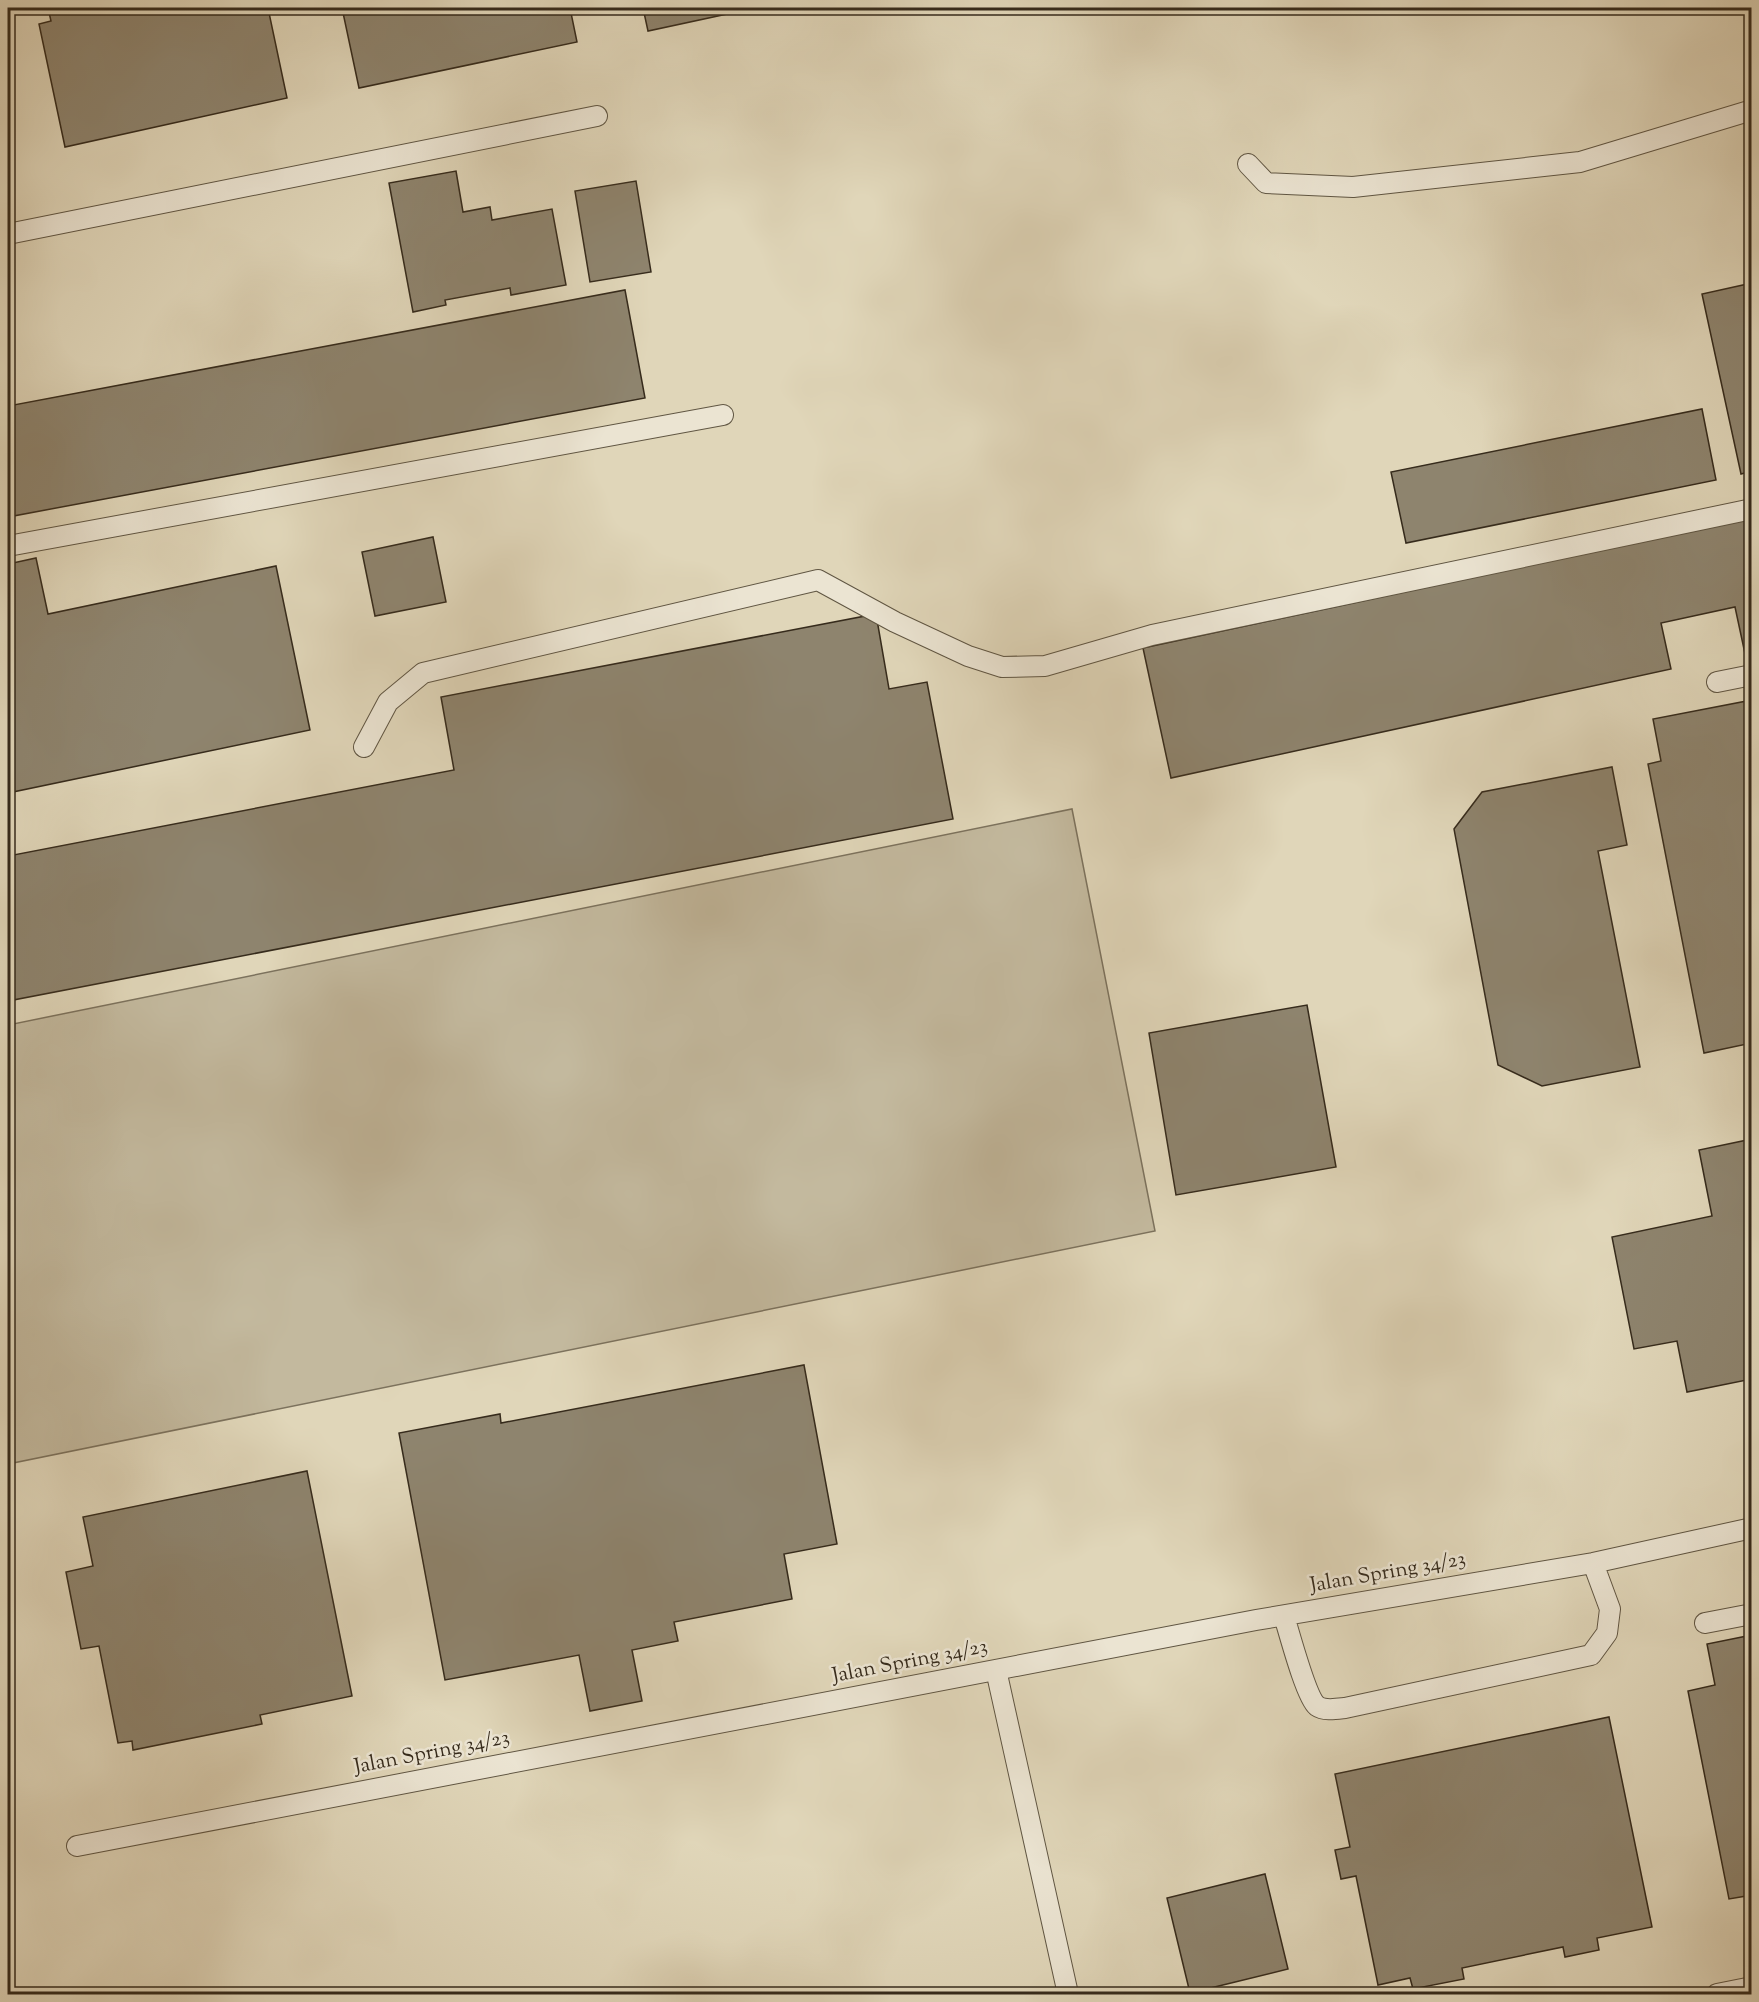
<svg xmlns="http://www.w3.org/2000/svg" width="1759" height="2002" viewBox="0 0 1759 2002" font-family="'Sorts Mill Goudy',serif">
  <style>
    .green { fill: #c3b99e; stroke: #7c725d; stroke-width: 1.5 }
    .building { fill: #8e846e; stroke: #362b1c; stroke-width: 1.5 }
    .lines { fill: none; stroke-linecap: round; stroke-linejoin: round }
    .lane-casing { stroke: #605643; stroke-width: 22 }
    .lane { stroke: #ebe4d2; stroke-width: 20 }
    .labels { text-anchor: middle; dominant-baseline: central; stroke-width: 5; stroke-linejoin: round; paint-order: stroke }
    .street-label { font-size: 21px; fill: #362b1c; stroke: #ebe4d2 }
  </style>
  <rect width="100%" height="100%" fill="#e0d6b9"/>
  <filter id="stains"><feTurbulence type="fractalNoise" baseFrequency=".00333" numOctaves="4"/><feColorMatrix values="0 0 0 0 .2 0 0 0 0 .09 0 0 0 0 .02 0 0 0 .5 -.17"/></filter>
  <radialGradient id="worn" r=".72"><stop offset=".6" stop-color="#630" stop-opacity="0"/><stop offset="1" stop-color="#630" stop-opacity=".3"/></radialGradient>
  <path class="green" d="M1072,809L1155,1231L8,1464V1025Z"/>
  <path class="building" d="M48,8H268L287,98L65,147L39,24L51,21Z
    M342,8H570L577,42L359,88Z
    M643,8H755L648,31Z
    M456,171L463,212L490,207L492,220L552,209L566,285L511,295L510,288L445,300L446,305L413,312L389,183Z
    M636,181L651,272L590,282L575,191Z
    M1752,283V471L1741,474L1702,294Z
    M625,290L645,398L8,517V406Z
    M1702,409L1716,480L1406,543L1391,472Z
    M1752,517V662L1747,663L1735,607L1661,623L1671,669L1171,778L1143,648Z
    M433,537L446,602L375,616L362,552Z
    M36,558L48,614L276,566L310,730L8,793V564Z
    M876,614L889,689L927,682L953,819L8,1001V856L454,770L441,697Z
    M1752,700V731L1745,732L1748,743L1752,746V1043L1704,1053L1648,764L1661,761L1653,719Z
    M1612,767L1627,845L1598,851L1640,1067L1542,1086L1498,1065L1454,829L1482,792Z
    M1307,1005L1336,1167L1176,1195L1149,1033Z
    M1752,1139V1379L1687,1392L1677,1341L1634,1349L1612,1237L1712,1216L1699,1150Z
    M804,1365L837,1544L784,1554L792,1599L674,1622L678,1641L632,1650L642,1701L590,1711L579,1655L445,1680L399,1433L500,1414L501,1423Z
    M307,1471L352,1696L260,1715L262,1724L133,1750L132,1741L118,1743L99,1646L81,1649L66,1572L93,1566L83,1517Z
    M1752,1635V1895L1729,1899L1688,1691L1715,1685L1707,1644Z
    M1609,1717L1652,1927L1597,1938L1599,1950L1565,1957L1563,1947L1462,1968L1464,1979L1413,1989L1410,1978L1378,1985L1356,1876L1341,1879L1335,1850L1350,1847L1335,1774Z
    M1265,1874L1288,1969L1190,1993L1167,1898Z"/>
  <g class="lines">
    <g class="lane-casing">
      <path id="lane" d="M1248,164L1266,183L1353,187L1580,162L1752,110
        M8,234L597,116
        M8,546L723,415
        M1717,682L1752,675
        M364,747L388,702L423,673L818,580L895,622L968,656L1002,667L1045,666L1152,635L1752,509
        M1284,1616C1289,1632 1306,1697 1317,1706C1324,1711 1336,1709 1345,1708L1591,1655L1607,1633L1610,1609L1593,1563
        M1705,1623L1752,1614
        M996,1670L1068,1994
        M77,1846L1256,1620L1593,1563L1752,1528
        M1717,1994L1752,1987"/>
    </g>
    <use href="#lane" class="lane"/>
  </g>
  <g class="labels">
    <g class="street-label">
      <text transform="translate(1388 1573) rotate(-10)">Jalan Spring 34/23</text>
      <text transform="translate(910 1662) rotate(-11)">Jalan Spring 34/23</text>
      <text transform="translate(432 1753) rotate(-11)">Jalan Spring 34/23</text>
    </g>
  </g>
  <rect width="1759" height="2002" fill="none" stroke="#e0d6b9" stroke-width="30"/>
  <rect x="9" y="9" width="1741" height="1984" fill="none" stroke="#362b1c" stroke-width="3"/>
  <rect x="15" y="15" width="1729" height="1972" fill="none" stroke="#362b1c" stroke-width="1.5"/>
  <rect width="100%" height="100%" filter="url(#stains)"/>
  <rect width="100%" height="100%" fill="url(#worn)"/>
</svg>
